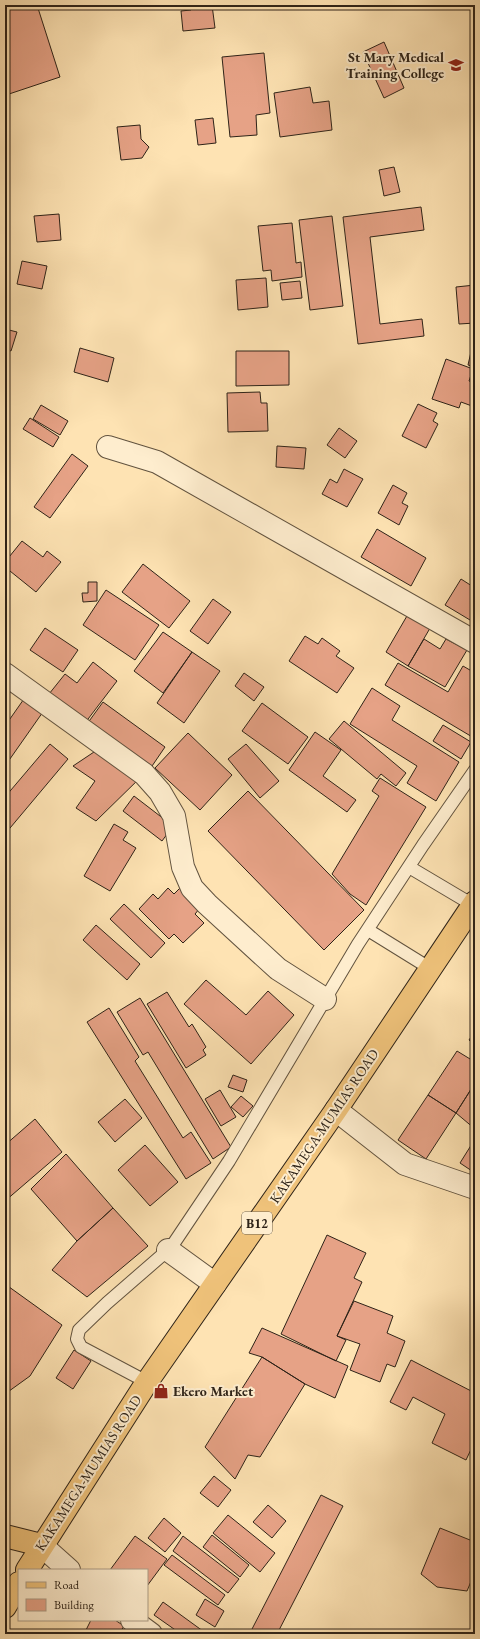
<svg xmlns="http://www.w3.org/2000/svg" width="480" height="1639" viewBox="0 0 480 1639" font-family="'EB Garamond',serif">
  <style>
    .building { fill: #e6a286; stroke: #2e2318 }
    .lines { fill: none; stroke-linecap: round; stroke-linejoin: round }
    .service-casing { stroke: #62533f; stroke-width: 14 }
    .minor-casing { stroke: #62533f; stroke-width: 24 }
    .primary-casing { stroke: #2e2318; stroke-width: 24 }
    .trunk-casing { stroke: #2e2318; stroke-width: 24 }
    .service { stroke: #feedce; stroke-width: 12 }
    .minor { stroke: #feedce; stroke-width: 22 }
    .primary { stroke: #efc27a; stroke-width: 22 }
    .trunk { stroke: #efc27a; stroke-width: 22 }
    .labels { text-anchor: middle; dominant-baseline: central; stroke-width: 4; stroke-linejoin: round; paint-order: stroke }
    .shield { fill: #feedce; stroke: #6c604f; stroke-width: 1 }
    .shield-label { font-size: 13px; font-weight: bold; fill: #2e2318 }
    .poi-label { font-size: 14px; font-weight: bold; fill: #2e2318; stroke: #feedce; text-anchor: end }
    .street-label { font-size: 14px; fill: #2e2318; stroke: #feedce }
  </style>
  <rect width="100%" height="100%" fill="#fee3b3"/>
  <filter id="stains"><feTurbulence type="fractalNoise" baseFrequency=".005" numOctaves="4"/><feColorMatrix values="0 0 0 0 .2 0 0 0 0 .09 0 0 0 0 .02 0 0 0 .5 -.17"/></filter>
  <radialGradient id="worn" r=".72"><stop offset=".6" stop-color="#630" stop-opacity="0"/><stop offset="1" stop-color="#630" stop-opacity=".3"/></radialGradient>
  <path class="building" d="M5,5H37L60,77L9,94L5,81Z
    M113,5H131L132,7L113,9Z
    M190,5H212L215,28L183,31L181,11L191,10Z
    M384,42L404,88L384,98L363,52Z
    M264,53L270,113L256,115L257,135L230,137L222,57Z
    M310,87L313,103L329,101L332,130L280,137L274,93Z
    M213,118L216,143L198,145L195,120Z
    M140,125L141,139L149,147L142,158L121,160L117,127Z
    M394,167L400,192L384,196L379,170Z
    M421,207L424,230L370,237L380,324L422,319L424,336L358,344L343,217Z
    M59,214L61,240L37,242L34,216Z
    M332,216L343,306L310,310L299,220Z
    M292,223L296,263L301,262L302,277L272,281L271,270L263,271L258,226Z
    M22,261L47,266L42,289L17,284Z
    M266,278L268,307L238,310L236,280Z
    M300,281L302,298L282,300L280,283Z
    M475,285V323L459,324L456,287Z
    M5,329L17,332L11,351L5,349Z
    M473,343L475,344V367L468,365Z
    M80,348L114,358L108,382L74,372Z
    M236,351H289V385L236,386Z
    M446,359L473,369L469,381L475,383V398L472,406L461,402L459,408L432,399Z
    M260,392L261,403H267L268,431L228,432L227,393Z
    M418,404L437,413L433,421L438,424L426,448L402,436Z
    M41,405L68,421L60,435L33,419Z
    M30,418L59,437L53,447L23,429Z
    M339,428L357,441L345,458L327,445Z
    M277,446L306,448L304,469L276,467Z
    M72,454L88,466L50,518L34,507Z
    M344,469L363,479L347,507L322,494L330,479L337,483Z
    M393,485L407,493L402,503L408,506L399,525L378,513Z
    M377,529L426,558L411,586L361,557Z
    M22,541L43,557L47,551L61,562L36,592L5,567V562Z
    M143,564L190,601L169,628L122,592Z
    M461,579L475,588V623L445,605Z
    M88,582H97V601L83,602L82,593H88Z
    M106,590L159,625L135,660L83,625Z
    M213,599L231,612L208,644L190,631Z
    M411,609L433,623L408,666L386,652Z
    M45,628L78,650L63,672L30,650Z
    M163,632L192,652L163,693L134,671Z
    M305,636L318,644L322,638L340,651L336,656L354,668L337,693L289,661Z
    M424,639L440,649L446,639L467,650L445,687L408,666Z
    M192,652L220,671L184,723L157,703Z
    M93,662L117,681L85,723L49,694L65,674L77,683Z
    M398,663L448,692L463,666L475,673L474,738L385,685Z
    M244,673L264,687L254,701L235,686Z
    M372,688L400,706L392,720L459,762L436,801L407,783L417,766L350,724Z
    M26,696L45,709L5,766V726Z
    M103,702L165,747L150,769L87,724Z
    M262,703L308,737L288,764L242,731Z
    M344,721L406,773L396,786L381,774L377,779L329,739Z
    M443,725L471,742L461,759L433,741Z
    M315,732L341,750L323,776L356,800L347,812L289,770Z
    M188,733L232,775L200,810L155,768Z
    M50,744L68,759L5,834V797Z
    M246,744L279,781L260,798L228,759Z
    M103,746L144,774L96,821L76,808L95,781L73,766Z
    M380,778L426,807L366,905L350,894L332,874L379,796L372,791Z
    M248,791L364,910L324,950L208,831Z
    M134,796L173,826L162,841L123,811Z
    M114,824L128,832L123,840L136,848L110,891L84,876Z
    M168,888L174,894L180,888L200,908L195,914L204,923L183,943L174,934L169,939L139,909L153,894L158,899Z
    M124,904L165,943L151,958L110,919Z
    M96,925L140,964L127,980L83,940Z
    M206,980L246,1015L268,991L294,1015L251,1064L184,1004Z
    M167,992L189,1027L192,1024L206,1047L203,1050L206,1055L186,1068L147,1004Z
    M140,998L231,1147L213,1159L148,1052L143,1055L117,1012Z
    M109,1008L139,1057L135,1061L183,1138L191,1132L211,1163L186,1179L87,1022Z
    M475,1031V1045L469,1040Z
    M457,1051L475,1062V1083L456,1113L428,1095Z
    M233,1075L247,1080L243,1092L228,1087Z
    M475,1083V1129L456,1113Z
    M220,1090L236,1117L221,1126L205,1099Z
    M428,1095L456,1113L426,1159L398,1140Z
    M241,1096L253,1106L243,1117L231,1107Z
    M125,1099L142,1118L115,1142L98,1122Z
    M35,1119L62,1152L5,1201V1145Z
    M475,1139V1173L460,1163Z
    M145,1145L178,1182L150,1206L118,1170Z
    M66,1154L113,1208L77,1241L31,1189Z
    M113,1208L148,1246L87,1297L52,1270L77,1241Z
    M327,1235L366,1253L354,1278L362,1282L337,1336L346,1340L336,1361L281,1334Z
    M5,1284L62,1325L30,1376L5,1394Z
    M354,1301L393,1316L387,1333L405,1341L395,1367L387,1364L380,1382L350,1370L360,1344L337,1336Z
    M262,1328L348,1366L335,1398L305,1384L262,1357L249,1353Z
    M74,1350L91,1361L73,1389L56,1378Z
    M262,1357L305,1384L260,1457L248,1455L235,1479L205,1447Z
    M411,1360L475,1393V1441L466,1460L432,1443L445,1414L413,1397L406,1410L390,1402Z
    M214,1476L231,1490L218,1507L200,1493Z
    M321,1495L343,1506L277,1634H257L251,1631Z
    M268,1505L286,1521L272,1538L253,1522Z
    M228,1515L275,1553L260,1572L213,1533Z
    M164,1518L181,1533L165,1552L148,1538Z
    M440,1528L475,1542V1572L467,1591L437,1587L421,1574Z
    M212,1535L249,1565L240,1577L203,1547Z
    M135,1536L167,1559L147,1586V1570H110Z
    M183,1536L239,1579L228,1593L173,1551Z
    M172,1555L225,1595L218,1605L164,1565Z
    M205,1599L224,1611L215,1627L196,1615Z
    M163,1602L207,1634H181L154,1615Z
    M91,1620H115L124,1626L119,1634H84Z"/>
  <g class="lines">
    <g class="service-casing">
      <path id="service" d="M409,867L473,905
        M368,930L431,969
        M147,1382L81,1347L77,1339L79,1330L107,1303L168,1250L174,1243L229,1161L358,944L423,845L475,770"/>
    </g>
    <g class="minor-casing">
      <path id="minor" d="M108,447L157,462L475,642
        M5,674L144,774L160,792L174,816L183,867L192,888L207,904L278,969L325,999
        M336,1110L405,1164L475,1188
        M168,1250L215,1284
        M41,1545L69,1570
        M132,1620L151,1634"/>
    </g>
    <g class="primary-casing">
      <path id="primary" d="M5,1536L41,1545"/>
    </g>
    <g class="trunk-casing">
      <path id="trunk" d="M27,1570L147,1382L336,1110L475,902
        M5,1607L19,1583"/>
    </g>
    <use href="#service" class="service"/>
    <use href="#minor" class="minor"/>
    <use href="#primary" class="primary"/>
    <use href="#trunk" class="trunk"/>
  </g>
  <defs>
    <g id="university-bare" transform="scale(1.2)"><path d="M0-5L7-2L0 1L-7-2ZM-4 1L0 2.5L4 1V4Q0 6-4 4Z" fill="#8f2418" stroke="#feedce" stroke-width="2.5" paint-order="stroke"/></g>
    <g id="shop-bare" transform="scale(1.2)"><path d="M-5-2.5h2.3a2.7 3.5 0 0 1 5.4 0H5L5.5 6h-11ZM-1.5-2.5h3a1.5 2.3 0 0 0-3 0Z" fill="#8f2418" stroke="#feedce" stroke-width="2.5" paint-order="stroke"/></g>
  </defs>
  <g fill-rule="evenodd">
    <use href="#university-bare" x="456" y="65"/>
    <use href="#shop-bare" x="161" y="1391"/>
  </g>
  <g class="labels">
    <rect class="shield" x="242" y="1212" width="30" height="22" rx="3"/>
    <g class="shield-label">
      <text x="257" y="1223">B12</text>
    </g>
    <g class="poi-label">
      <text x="444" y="57">St Mary Medical<tspan x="444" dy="16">Training College</tspan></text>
      <text x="173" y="1391" text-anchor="start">Ekero Market</text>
    </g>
    <g class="street-label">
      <text transform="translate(324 1126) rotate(-56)">KAKAMEGA-MUMIAS ROAD</text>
      <text transform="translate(88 1473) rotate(-57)">KAKAMEGA-MUMIAS ROAD</text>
    </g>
  </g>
  <rect width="480" height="1639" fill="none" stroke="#fee3b3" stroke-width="20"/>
  <rect x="6" y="6" width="468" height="1627" fill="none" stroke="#2e2318" stroke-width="2"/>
  <rect x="10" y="10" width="460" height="1619" fill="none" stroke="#2e2318"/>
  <rect x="18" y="1569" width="130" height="52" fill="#feedce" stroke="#ab9c85"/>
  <rect x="26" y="1582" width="20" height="6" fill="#efc27a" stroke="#ab9c85"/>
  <text x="54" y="1589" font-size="12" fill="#2e2318">Road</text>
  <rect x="26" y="1599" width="20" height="12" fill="#e6a286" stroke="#ab9c85"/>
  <text x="54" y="1609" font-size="12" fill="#2e2318">Building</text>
  <rect width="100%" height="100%" filter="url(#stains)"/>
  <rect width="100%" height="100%" fill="url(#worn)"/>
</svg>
